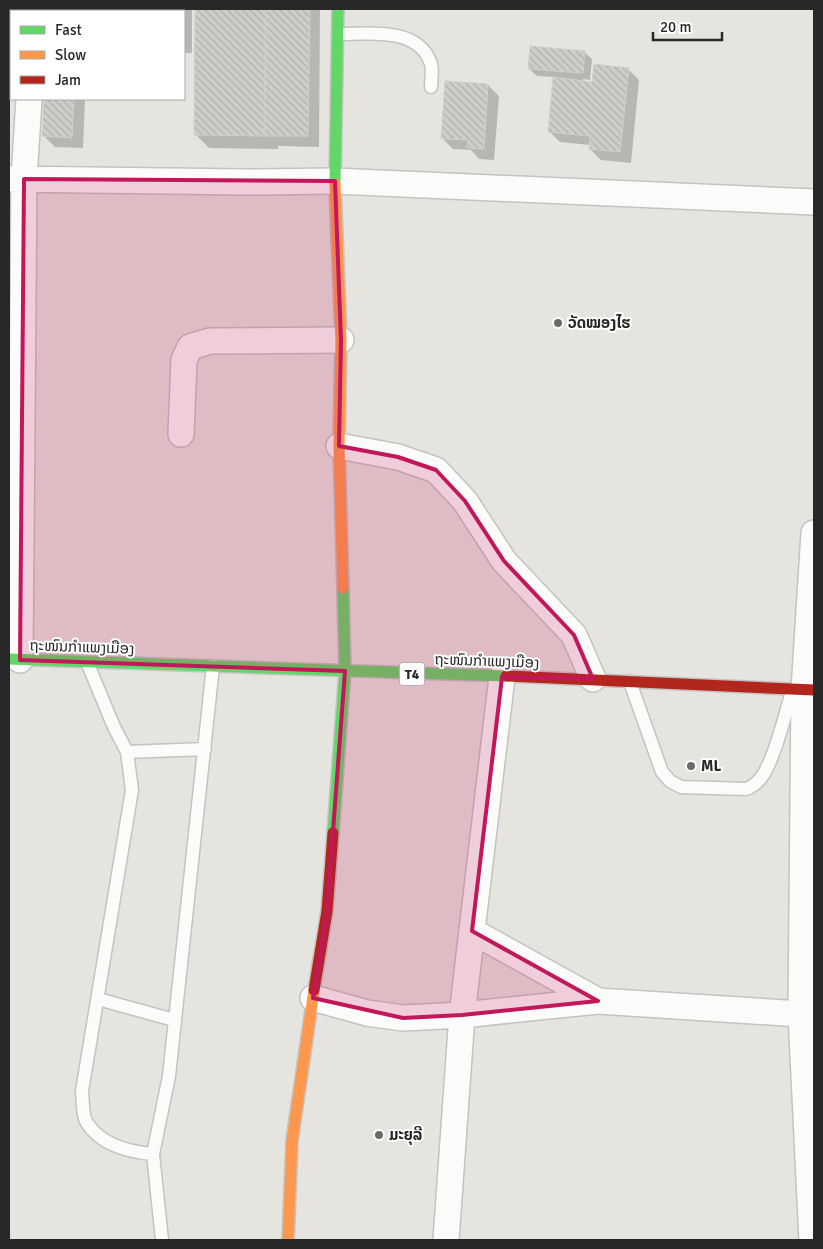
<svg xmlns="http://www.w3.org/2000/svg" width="823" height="1249" viewBox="0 0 823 1249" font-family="Signika,'Noto Sans Lao',sans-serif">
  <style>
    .shadow { fill: #0003 }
    .building { fill: url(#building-back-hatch); stroke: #d1cfca }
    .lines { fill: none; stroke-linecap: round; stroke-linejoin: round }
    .lane-casing { stroke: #c4c3c3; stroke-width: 15 }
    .street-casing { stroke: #c4c3c3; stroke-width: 28 }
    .fast-casing { stroke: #c4c3c3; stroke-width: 14 }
    .slow-casing { stroke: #c4c3c3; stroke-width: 14 }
    .jam-casing { stroke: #c4c3c3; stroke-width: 14 }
    .lane { stroke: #fbfbfa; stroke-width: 12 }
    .street { stroke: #fbfbfa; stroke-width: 25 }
    .fast { stroke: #63d668; stroke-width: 11 }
    .slow { stroke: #ff974d; stroke-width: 11 }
    .jam { stroke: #b3261e; stroke-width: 11 }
    .marked { fill: #c2185b; fill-opacity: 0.2; stroke: #c2185b; stroke-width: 4; stroke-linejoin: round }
    .poi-dot { fill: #6a6a68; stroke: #fff; stroke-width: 2 }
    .labels { text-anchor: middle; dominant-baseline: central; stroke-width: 4; stroke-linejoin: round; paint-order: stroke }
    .shield { fill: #fff; stroke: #686868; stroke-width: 1 }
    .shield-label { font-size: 14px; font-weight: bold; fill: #282828 }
    .poi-label { font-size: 15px; font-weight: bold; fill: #282828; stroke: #fff; text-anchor: start }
    .street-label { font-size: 15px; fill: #282828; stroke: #fff }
  </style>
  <defs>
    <pattern id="building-back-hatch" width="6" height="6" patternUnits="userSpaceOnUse" patternTransform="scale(1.25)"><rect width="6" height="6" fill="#cfcdc9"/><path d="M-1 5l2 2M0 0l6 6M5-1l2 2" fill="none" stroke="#b2b0ad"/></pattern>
  </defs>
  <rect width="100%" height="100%" fill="#e6e4de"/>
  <path class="shadow" d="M72,9H192V53H184V11H72Z
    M196,9H320L319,147L278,146V149L209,148L195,134Z
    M584,52L592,59L590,80L583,79V82L593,83L628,69L639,80L631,163L601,160L590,149V145L560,142L549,131L554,77L537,76L529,69Z
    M488,85L499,96L494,160L479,159L471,150L453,149L442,138Z
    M45,99H85L83,148L55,147L44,136Z"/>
  <path class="building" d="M71,9H178V11H71Z
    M195,9H266L264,136L194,135Z
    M266,9H310L308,136H264Z
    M530,46L585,51L583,73L528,69Z
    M594,64L629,68L620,152L589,149L590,136L548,132L553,77L592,82Z
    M445,81L488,84L484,149L467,148L468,140L441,139Z
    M44,99H74L72,138L42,136Z"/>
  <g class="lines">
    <g class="lane-casing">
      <path id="lane" d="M338,34C368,34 419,26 431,64C433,70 431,80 431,87
        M87,662L114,727L127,752L132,790L82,1091C83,1100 82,1116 87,1123C101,1145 129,1152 153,1154
        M630,682L662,772L670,781L681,787L746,789C752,787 757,783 761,778C775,759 785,713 793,689
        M127,752L205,749
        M98,999L174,1020
        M162,1240L153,1154L169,1076L213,666"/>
    </g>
    <g class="street-casing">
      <path id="street" d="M34,11V9
        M9,179L246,182L335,181L814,202
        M181,434L184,360L190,347L210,341L341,340
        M339,446L398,457L436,470L465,501L504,561L574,635L593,679
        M20,660L24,179L29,99
        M472,931L598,1001L801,1014
        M313,998L367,1013L403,1018L462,1015L598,1001
        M446,1240L462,1015L502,677
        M812,1240L801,1014L804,690L814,533"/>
    </g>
    <g class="fast-casing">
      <path id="fast" d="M335,184L338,9
        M9,659L506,676
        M333,833L345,671L343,588"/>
    </g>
    <g class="slow-casing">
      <path id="slow" d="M335,184L341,340L339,446L343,588
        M288,1240L292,1141L314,990"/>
    </g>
    <g class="jam-casing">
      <path id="jam" d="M506,676L814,690
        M314,990L327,911L333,833"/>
    </g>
    <use href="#lane" class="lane"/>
    <use href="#street" class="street"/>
    <use href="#fast" class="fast"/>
    <use href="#slow" class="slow"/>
    <use href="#jam" class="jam"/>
  </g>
  <path class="marked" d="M24,179L335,181L341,340L339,446L398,457L436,470L465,501L504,561L574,635L593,679L502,677L472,931L598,1001L462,1015L403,1018L313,998L327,911L345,671L20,660Z"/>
  <g class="poi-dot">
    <circle cx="558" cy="323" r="5"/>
    <circle cx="691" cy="766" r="5"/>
    <circle cx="379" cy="1135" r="5"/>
  </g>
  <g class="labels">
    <rect class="shield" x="399.5" y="662.5" width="25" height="23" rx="4"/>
    <g class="shield-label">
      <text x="412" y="674">T4</text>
    </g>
    <g class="poi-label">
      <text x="568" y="323">ວັດໝອງໄຮ</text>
      <text x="701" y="766">ML</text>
      <text x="389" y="1135">ມະຍຸລີ</text>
    </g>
    <g class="street-label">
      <text transform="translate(82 647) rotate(2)">ຖະໜົນກຳແພງເມືອງ</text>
      <text transform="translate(487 661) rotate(2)">ຖະໜົນກຳແພງເມືອງ</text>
    </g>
  </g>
  <rect width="823" height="1249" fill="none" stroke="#282828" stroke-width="20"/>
  <rect x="10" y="10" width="175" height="90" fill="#ffffff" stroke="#a9a9a9"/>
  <rect x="20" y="26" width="25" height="8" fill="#63d668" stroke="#a9a9a9"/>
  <text x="55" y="35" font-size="15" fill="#282828">Fast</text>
  <rect x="20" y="51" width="25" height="8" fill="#ff974d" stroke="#a9a9a9"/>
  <text x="55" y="60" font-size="15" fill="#282828">Slow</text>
  <rect x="20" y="76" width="25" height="8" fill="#b3261e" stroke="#a9a9a9"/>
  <text x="55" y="85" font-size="15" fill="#282828">Jam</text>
  <path d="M653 32v8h69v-8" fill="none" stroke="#282828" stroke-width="2.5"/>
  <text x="660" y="32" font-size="15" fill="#282828" stroke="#ffffff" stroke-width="4" paint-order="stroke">20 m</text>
</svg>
